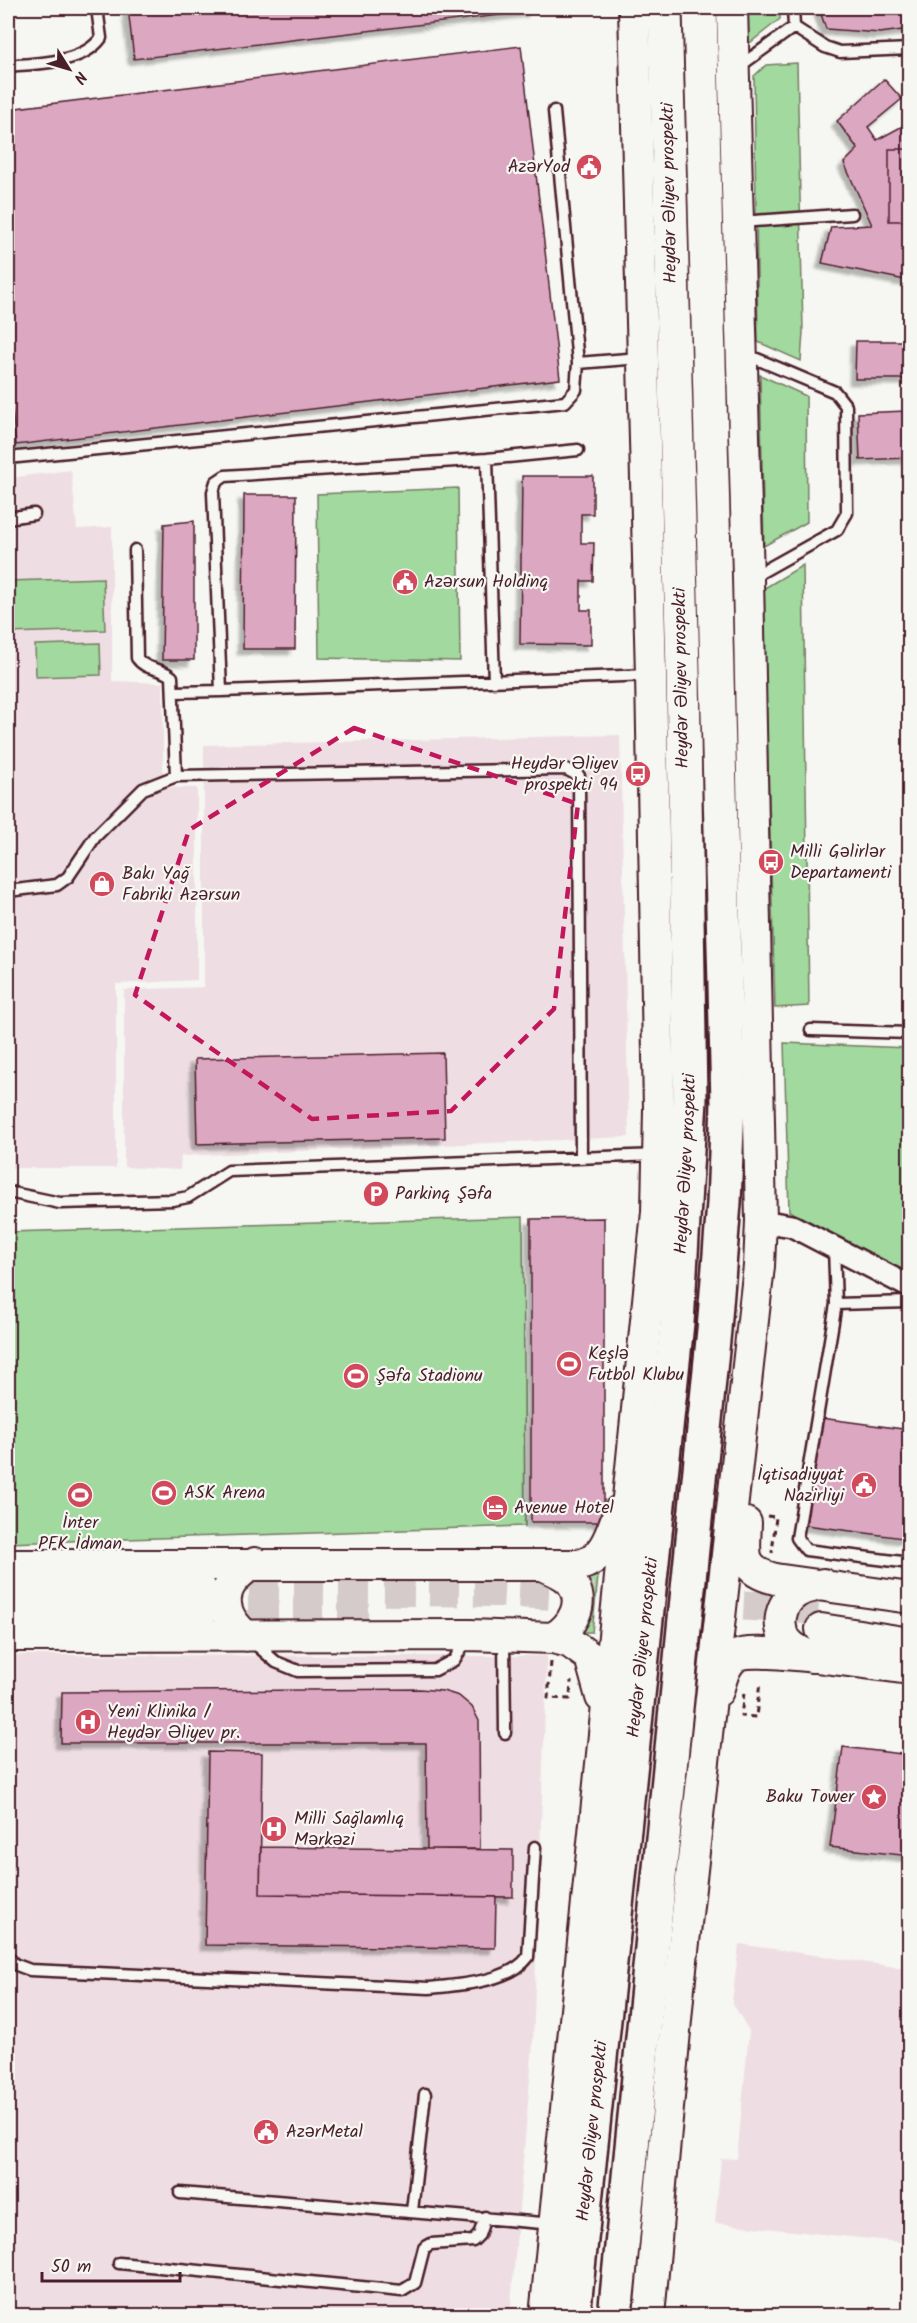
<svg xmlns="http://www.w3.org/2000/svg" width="917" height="2323" viewBox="0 0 917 2323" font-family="Kalam,sans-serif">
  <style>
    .built { fill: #eedee3 }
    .green { fill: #a1d99e; stroke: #767c64; stroke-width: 1.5 }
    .building { fill: #dca7c1; stroke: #4a1f2b; stroke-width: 1.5; filter: url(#shadow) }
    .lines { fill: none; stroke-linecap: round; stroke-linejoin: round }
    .secondary-tunnel { stroke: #d4cbca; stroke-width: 30; stroke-dasharray: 30 15; stroke-linecap: butt }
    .lane-casing { stroke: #4a1f2b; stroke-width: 15 }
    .street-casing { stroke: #4a1f2b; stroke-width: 26 }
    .secondary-casing { stroke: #4a1f2b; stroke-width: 34 }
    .highway-casing { stroke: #4a1f2b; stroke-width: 38 }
    .path { stroke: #4a1f2b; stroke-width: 3; stroke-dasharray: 6 4.5; stroke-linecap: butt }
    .lane { stroke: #f6f6f2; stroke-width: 10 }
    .street { stroke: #f6f6f2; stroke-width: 21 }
    .secondary { stroke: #f6f6f2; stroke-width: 30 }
    .highway { stroke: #f6f6f2; stroke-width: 33 }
    .marked { fill: none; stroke: #c2185b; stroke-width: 4.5; stroke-dasharray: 12 8; stroke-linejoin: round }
    .labels { text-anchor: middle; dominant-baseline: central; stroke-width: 4.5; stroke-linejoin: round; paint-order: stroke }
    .poi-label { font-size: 18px; fill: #4a1f2b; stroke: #f6f6f2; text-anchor: start }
    .street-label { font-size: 18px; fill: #4a1f2b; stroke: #f6f6f2 }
  </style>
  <defs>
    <filter id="shadow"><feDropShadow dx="-5.5" dy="5.5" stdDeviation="1.5" flood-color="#0004"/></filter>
  </defs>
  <rect width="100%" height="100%" fill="#f6f6f2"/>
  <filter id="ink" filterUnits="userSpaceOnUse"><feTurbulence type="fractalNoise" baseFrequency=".0167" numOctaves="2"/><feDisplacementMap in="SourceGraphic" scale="12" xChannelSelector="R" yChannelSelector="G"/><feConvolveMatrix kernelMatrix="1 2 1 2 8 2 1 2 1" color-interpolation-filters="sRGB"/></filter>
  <g filter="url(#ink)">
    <path class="built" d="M71,470L77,529L112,527V681L163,683V787L197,788V980L116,984V1168H8V478Z
      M620,735L629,1137L181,1156L180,1170L124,1167V990L204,987V745Z
      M8,1655L547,1656L533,2044L510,2315L8,2316Z
      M739,1944L909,1969V2243L715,2223L721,2158L737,2159L749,2031L732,2002Z"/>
    <path class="green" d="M745,8H780V19L746,46Z
      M797,63L803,332L801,361L758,342L754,76L766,65Z
      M760,375L806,396L807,522L764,546Z
      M458,488L460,661L319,658L317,494Z
      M803,565L809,1006L775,1008L763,589Z
      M103,578L105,630L8,633V581Z
      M100,643L101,675L36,677L35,645Z
      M784,1043L909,1048V1273L789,1211Z
      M523,1217L525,1526L8,1543V1232Z
      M582,1576L598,1577L592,1632H578Z"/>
    <path class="building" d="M128,8H533V11L134,59Z
      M819,8H910V29L880,33L826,29Z
      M521,46L560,379L16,445L12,410L8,411V109Z
      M884,79L902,99L868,127L877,140L910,122V281L822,263L831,227L872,225L844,163L858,149L837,121Z
      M889,149H910V221H889Z
      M856,341H910V379H855Z
      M906,411L910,443V482L908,458L860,460L858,413Z
      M522,476H593V514H581V543H594L593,581H581V610H591V645L520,644Z
      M244,495H296L295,649H243Z
      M194,521V660H162L164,524Z
      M443,1053L445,1138L197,1144L195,1059Z
      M604,1218V1522H531V1219Z
      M821,1418L910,1430V1539L806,1525Z
      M420,1689L443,1691L459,1696L472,1707L479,1721L480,1849H427L426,1743H61L62,1692Z
      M843,1747L910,1755V1856L830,1847Z
      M208,1752L262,1753L260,1894L496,1897L495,1948L205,1945Z
      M261,1847L513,1850V1897L260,1894Z"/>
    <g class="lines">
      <path class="secondary-tunnel" d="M204,1589L501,1592L824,1610
        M203,1611L380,1612"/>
      <g class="lane-casing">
        <path id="lane" d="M794,27L825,47L840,52L910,49
          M8,66C37,63 82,64 101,38L97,8
          M737,68L794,27L793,8
          M554,111L578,363
          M740,222L852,214
          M745,354L835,392L846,406L847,513L837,530L751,578
          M578,450L487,459L225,476L216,482L213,492L221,691L650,675
          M8,458L565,402L576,390L578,363L640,358
          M487,459L494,682
          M8,518L34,514
          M135,550L137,658C146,671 161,667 172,677L176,776L566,769L579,776L581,1156
          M175,692L221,691
          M8,891L57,885L68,877L95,837L143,789L176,776
          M811,1030L910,1033
          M8,1192L60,1203L173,1200L188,1197L229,1171L658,1155
          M834,1248L836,1304L797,1538L806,1550L910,1563
          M836,1304L910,1302
          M504,1637L505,1733
          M253,1642L276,1662L298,1671L435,1670L454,1660L468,1638
          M8,1957L14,1964L30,1970L429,1988C458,1985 510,1982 528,1957L535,1847
          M180,2193L554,2224
          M412,2211L425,2094
          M119,2263L402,2291L415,2283L424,2248L431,2244L473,2241L479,2235L485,2217"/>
      </g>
      <g class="street-casing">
        <path id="street" d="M761,1221L792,1226L910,1287"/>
      </g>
      <g class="secondary-casing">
        <path id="secondary" d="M746,1523C745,1554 739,1570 775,1579L910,1598
          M8,1565H579C604,1560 611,1533 619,1511
          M547,1567C555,1571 565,1574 571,1582C587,1602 572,1627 553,1638
          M8,1590L201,1589
          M8,1611H203
          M821,1629L910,1643
          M8,1636L470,1635L553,1638L569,1642L590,1657L601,1697
          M246,1636C215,1609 221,1582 255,1563
          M811,1657C804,1653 796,1650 791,1645C774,1631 779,1604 796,1593C803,1588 814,1587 823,1584
          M718,1691C722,1678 725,1662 738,1655C752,1646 885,1666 910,1669
          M545,2316L657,1212L659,1109L651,675L634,8
          M649,2316L679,1987L759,1266L761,1221L748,579L732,8"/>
      </g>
      <g class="highway-casing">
        <g id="highway">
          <path id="s1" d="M573,2316L677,1323L690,1100L683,671L665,8"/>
          <path d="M615,2316L714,1330L724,1203L728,1103L700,8"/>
        </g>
      </g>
      <path class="path" d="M767,1516L776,1517L772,1553
        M551,1662L548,1698L570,1699L571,1681
        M744,1693L741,1716L756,1717L760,1682"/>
      <use href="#lane" class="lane"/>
      <use href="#street" class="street"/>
      <use href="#secondary" class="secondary"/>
      <use href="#highway" class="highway"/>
    </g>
  </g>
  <path class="marked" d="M354,728L578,804L554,1009L451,1111L312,1119L135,995L189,830Z"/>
  <defs>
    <g id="civic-disc" transform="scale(1.35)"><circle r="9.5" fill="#d1495b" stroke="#f6f6f2"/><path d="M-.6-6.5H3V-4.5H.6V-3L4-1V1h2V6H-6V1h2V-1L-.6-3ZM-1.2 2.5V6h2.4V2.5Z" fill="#fff"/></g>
    <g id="bus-disc" transform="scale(1.35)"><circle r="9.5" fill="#d1495b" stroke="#f6f6f2"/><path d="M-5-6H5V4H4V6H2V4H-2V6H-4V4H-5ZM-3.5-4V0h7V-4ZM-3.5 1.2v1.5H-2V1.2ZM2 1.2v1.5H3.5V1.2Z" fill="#fff"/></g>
    <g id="shop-disc" transform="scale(1.35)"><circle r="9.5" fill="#d1495b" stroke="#f6f6f2"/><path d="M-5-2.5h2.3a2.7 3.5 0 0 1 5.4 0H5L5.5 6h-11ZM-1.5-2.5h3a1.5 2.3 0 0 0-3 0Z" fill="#fff"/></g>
    <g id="parking-disc" transform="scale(1.35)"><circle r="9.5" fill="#d1495b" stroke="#f6f6f2"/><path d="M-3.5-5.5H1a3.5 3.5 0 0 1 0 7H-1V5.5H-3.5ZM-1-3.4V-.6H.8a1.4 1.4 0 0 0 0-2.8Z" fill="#fff"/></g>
    <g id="stadium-disc" transform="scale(1.35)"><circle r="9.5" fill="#d1495b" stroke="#f6f6f2"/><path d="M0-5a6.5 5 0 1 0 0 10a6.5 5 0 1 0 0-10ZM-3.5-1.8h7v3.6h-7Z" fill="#fff"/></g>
    <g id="hotel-disc" transform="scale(1.35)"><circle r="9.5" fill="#d1495b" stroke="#f6f6f2"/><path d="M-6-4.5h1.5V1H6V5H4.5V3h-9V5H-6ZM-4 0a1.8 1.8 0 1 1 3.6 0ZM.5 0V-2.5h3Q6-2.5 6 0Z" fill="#fff"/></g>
    <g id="hospital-disc" transform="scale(1.35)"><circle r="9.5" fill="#d1495b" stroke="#f6f6f2"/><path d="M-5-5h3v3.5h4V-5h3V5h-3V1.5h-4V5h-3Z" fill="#fff"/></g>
    <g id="sight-disc" transform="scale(1.35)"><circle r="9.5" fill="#d1495b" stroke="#f6f6f2"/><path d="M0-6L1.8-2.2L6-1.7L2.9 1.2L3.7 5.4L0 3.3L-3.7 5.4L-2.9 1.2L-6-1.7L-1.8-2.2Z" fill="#fff"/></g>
  </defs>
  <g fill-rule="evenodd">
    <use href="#civic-disc" x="589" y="167"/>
    <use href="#civic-disc" x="405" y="582"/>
    <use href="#bus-disc" x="638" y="774"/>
    <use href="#bus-disc" x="771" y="862"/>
    <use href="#shop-disc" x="102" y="884"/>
    <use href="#parking-disc" x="376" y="1194"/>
    <use href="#stadium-disc" x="569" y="1364"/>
    <use href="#stadium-disc" x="356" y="1376"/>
    <use href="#civic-disc" x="864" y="1485"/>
    <use href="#stadium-disc" x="164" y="1493"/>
    <use href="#stadium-disc" x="80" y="1495"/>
    <use href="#hotel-disc" x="495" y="1508"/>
    <use href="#hospital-disc" x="88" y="1722"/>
    <use href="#sight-disc" x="874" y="1797"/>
    <use href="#hospital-disc" x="274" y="1829"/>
    <use href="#civic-disc" x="266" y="2132"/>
  </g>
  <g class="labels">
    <g class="poi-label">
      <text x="570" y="167" text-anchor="end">AzərYod</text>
      <text x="424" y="582">Azərsun Holdinq</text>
      <text x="618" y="764" text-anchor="end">Heydər Əliyev<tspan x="618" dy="21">prospekti 94</tspan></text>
      <text x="790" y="852">Milli Gəlirlər<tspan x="790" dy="21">Departamenti</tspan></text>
      <text x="122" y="874">Bakı Yağ<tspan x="122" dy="21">Fabriki Azərsun</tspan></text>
      <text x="395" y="1194">Parkinq Şəfa</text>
      <text x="588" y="1354">Keşlə<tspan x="588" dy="21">Futbol Klubu</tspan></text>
      <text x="376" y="1376">Şəfa Stadionu</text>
      <text x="844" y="1475" text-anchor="end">İqtisadiyyat<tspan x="844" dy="21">Nazirliyi</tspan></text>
      <text x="184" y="1493">ASK Arena</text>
      <text x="514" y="1508">Avenue Hotel</text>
      <text x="80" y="1523" text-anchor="middle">İnter<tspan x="80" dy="21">PFK İdman</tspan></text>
      <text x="107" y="1712">Yeni Klinika /<tspan x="107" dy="21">Heydər Əliyev pr.</tspan></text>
      <text x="854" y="1797" text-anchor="end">Baku Tower</text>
      <text x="294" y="1819">Milli Sağlamlıq<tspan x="294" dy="21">Mərkəzi</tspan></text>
      <text x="286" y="2132">AzərMetal</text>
    </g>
    <g class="street-label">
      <text transform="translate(670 193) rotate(-91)">Heydər Əliyev prospekti</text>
      <text transform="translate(682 678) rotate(-91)">Heydər Əliyev prospekti</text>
      <text stroke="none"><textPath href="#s1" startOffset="1158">Heydər Əliyev prospekti</textPath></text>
      <text stroke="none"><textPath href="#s1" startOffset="672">Heydər Əliyev prospekti</textPath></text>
      <text stroke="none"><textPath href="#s1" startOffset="186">Heydər Əliyev prospekti</textPath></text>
    </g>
  </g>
  <rect width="917" height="2323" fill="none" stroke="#f6f6f2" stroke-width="30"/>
  <rect x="15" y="15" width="887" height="2293" fill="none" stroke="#4a1f2b" stroke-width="2" filter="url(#ink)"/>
  <g transform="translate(69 69) rotate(127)" stroke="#f6f6f2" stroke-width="4.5" paint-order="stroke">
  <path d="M0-4.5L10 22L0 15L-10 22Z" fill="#4a1f2b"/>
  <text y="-9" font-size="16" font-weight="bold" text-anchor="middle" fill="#4a1f2b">N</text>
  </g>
  <path d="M42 2272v9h138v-9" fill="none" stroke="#4a1f2b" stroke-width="3"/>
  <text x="51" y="2272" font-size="18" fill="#4a1f2b" stroke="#f6f6f2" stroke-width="4.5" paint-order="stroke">50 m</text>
</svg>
